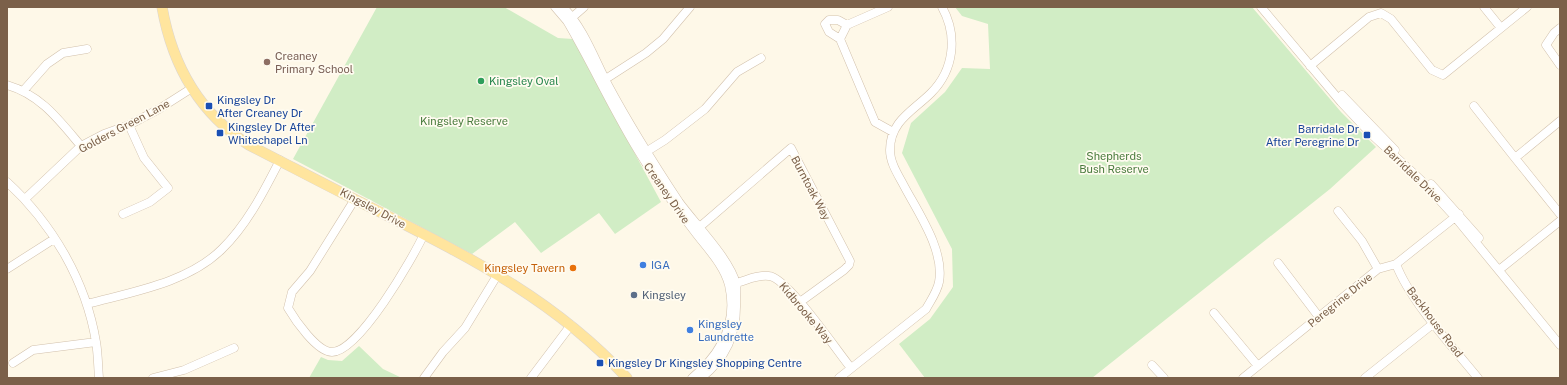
<svg xmlns="http://www.w3.org/2000/svg" width="1567" height="385" viewBox="0 0 1567 385" font-family="'Public Sans',sans-serif">
  <style>
    .green { fill: #d1edc5 }
    .lines { fill: none; stroke-linecap: round; stroke-linejoin: round }
    .minor-casing { stroke: #d2c1ac; stroke-width: 9 }
    .major-casing { stroke: #ddd6d0; stroke-width: 11 }
    .minor { stroke: #fff; stroke-width: 8 }
    .major { stroke: #ffe59e; stroke-width: 10 }
    .education-dot { fill: #8d6e63; stroke: #fffbf0; stroke-width: 1.5 }
    .leisure-dot { fill: #2e9e5b; stroke: #fffbf0; stroke-width: 1.5 }
    .transit-dot { fill: #1a4fb4; stroke: #fffbf0; stroke-width: 1.5 }
    .shop-dot { fill: #3f7fe0; stroke: #fffbf0; stroke-width: 1.5 }
    .food-dot { fill: #e8710a; stroke: #fffbf0; stroke-width: 1.5 }
    .service-dot { fill: #5c6f8a; stroke: #fffbf0; stroke-width: 1.5 }
    .labels { text-anchor: middle; dominant-baseline: central; stroke-width: 3.5; stroke-linejoin: round; paint-order: stroke }
    .education-label { font-size: 11px; fill: #785e54; stroke: #fffbf0; text-anchor: start }
    .leisure-label { font-size: 11px; fill: #27864d; stroke: #fffbf0; text-anchor: start }
    .transit-label { font-size: 11px; fill: #164399; stroke: #fffbf0; text-anchor: start }
    .park-label { font-size: 11px; fill: #497b3d; stroke: #fffbf0 }
    .street-label { font-size: 11px; fill: #7b6049; stroke: #fffbf0 }
    .shop-label { font-size: 11px; fill: #366cbe; stroke: #fffbf0; text-anchor: start }
    .food-label { font-size: 11px; fill: #c56008; stroke: #fffbf0; text-anchor: end }
    .service-label { font-size: 11px; fill: #4e5e75; stroke: #fffbf0; text-anchor: start }
  </style>
  <rect width="100%" height="100%" fill="#fef8e8"/>
  <path class="green" d="M377,7H504L558,38L573,39L661,202L615,234L599,213L541,253L515,222L472,254L293,159Z
    M955,7H1252L1341,112L1376,147L1330,189L1092,378H925L899,344L930,319L953,287L952,249L902,153L911,123L945,92L962,68L990,69L988,24L962,16Z
    M359,346L383,369L402,378H309L321,357L328,360L342,361Z"/>
  <g class="lines">
    <g class="minor-casing">
      <path id="minor" d="M555,7L567,21C593,65 614,112 641,155C657,181 676,207 695,232C707,248 724,265 729,285C738,324 721,354 692,378
        M563,7C583,27 595,60 608,85C630,126 654,164 679,202C695,224 730,259 736,284C737,290 736,296 736,302C737,334 726,358 701,378
        M888,7L847,25L840,39L875,122L893,132
        M1261,7L1341,102L1370,133L1423,182L1455,217L1560,345
        M1484,7L1501,28
        M568,21L584,7
        M1560,28L1554,33L1546,45L1560,65
        M840,39L829,32L825,24L829,20H838L847,25
        M1310,66L1369,17L1381,13L1391,19L1432,70L1443,75L1527,7
        M601,82L646,53L663,39L690,7
        M7,85C41,95 59,120 81,146
        M24,90L47,64L63,53L87,49
        M1342,95L1395,150
        M1474,106L1515,158
        M1560,121L1515,158L1560,214
        M641,155L665,140L705,109L737,72L761,58
        M7,182C52,223 86,281 96,342C98,353 98,366 99,378
        M1431,184L1479,238
        M25,199L81,146L104,134L129,125L159,109L192,88
        M355,199L310,271L292,292L288,308C295,320 317,352 332,352C359,352 413,258 424,234
        M1338,211L1362,241L1378,269
        M123,214L150,202L168,188L144,158L129,125
        M695,231L791,148L850,261L849,265L844,270L800,302
        M1278,263L1319,317
        M1396,264C1410,301 1452,346 1478,378
        M7,269L54,239
        M1499,270L1560,221
        M730,284C743,283 755,274 769,276C787,277 837,351 851,368
        M87,304C131,292 188,283 222,249C247,225 264,191 280,160
        M1214,313L1258,366
        M13,363L33,350L96,342
        M1152,365L1164,378
        M153,378L184,370L234,348
        M424,378L443,352L465,328L498,274
        M531,378L571,325
        M839,378L926,309C931,300 937,292 939,282C945,250 917,211 903,184C897,173 890,162 890,150C890,121 913,111 931,93C954,70 958,36 942,7
        M1243,378L1378,269L1396,264L1459,214
        M1365,378L1434,323"/>
    </g>
    <g class="major-casing">
      <path id="major" d="M162,7C172,64 199,113 249,145C294,168 339,192 384,214C475,260 557,302 627,378"/>
    </g>
    <use href="#minor" class="minor"/>
    <use href="#major" class="major"/>
  </g>
  <circle class="education-dot" cx="267" cy="62" r="4"/>
  <circle class="leisure-dot" cx="481" cy="81" r="4"/>
  <g class="transit-dot">
    <rect x="205" y="102" width="8" height="8" rx="2"/>
    <rect x="216" y="129" width="8" height="8" rx="2"/>
    <rect x="1363" y="131" width="8" height="8" rx="2"/>
    <rect x="596" y="359" width="8" height="8" rx="2"/>
  </g>
  <g class="shop-dot">
    <circle cx="643" cy="265" r="4"/>
    <circle cx="690" cy="330" r="4"/>
  </g>
  <circle class="food-dot" cx="573" cy="268" r="4"/>
  <circle class="service-dot" cx="634" cy="295" r="4"/>
  <g class="labels">
    <g class="education-label">
      <text x="275" y="56">Creaney<tspan x="275" dy="13">Primary School</tspan></text>
    </g>
    <g class="leisure-label">
      <text x="489" y="81">Kingsley Oval</text>
    </g>
    <g class="transit-label">
      <text x="217" y="100">Kingsley Dr<tspan x="217" dy="13">After Creaney Dr</tspan></text>
      <text x="228" y="127">Kingsley Dr After<tspan x="228" dy="13">Whitechapel Ln</tspan></text>
      <text x="1359" y="129" text-anchor="end">Barridale Dr<tspan x="1359" dy="13">After Peregrine Dr</tspan></text>
      <text x="608" y="363">Kingsley Dr Kingsley Shopping Centre</text>
    </g>
    <g class="park-label">
      <text x="464" y="121">Kingsley Reserve</text>
      <text x="1114" y="156">Shepherds<tspan x="1114" dy="13">Bush Reserve</tspan></text>
    </g>
    <g class="street-label">
      <text transform="translate(124 126) rotate(-28)">Golders Green Lane</text>
      <text transform="translate(1413 174) rotate(44)">Barridale Drive</text>
      <text transform="translate(811 188) rotate(62)">Burntoak Way</text>
      <text transform="translate(667 193) rotate(55)">Creaney Drive</text>
      <text transform="translate(373 208) rotate(28)">Kingsley Drive</text>
      <text transform="translate(1340 300) rotate(-39)">Peregrine Drive</text>
      <text transform="translate(806 313) rotate(50)">Kidbrooke Way</text>
      <text transform="translate(1435 322) rotate(53)">Backhouse Road</text>
    </g>
    <g class="shop-label">
      <text x="651" y="265">IGA</text>
      <text x="698" y="324">Kingsley<tspan x="698" dy="13">Laundrette</tspan></text>
    </g>
    <g class="food-label">
      <text x="565" y="268">Kingsley Tavern</text>
    </g>
    <g class="service-label">
      <text x="642" y="295">Kingsley</text>
    </g>
  </g>
  <rect width="1567" height="385" fill="none" stroke="#7b6049" stroke-width="16"/>
</svg>
